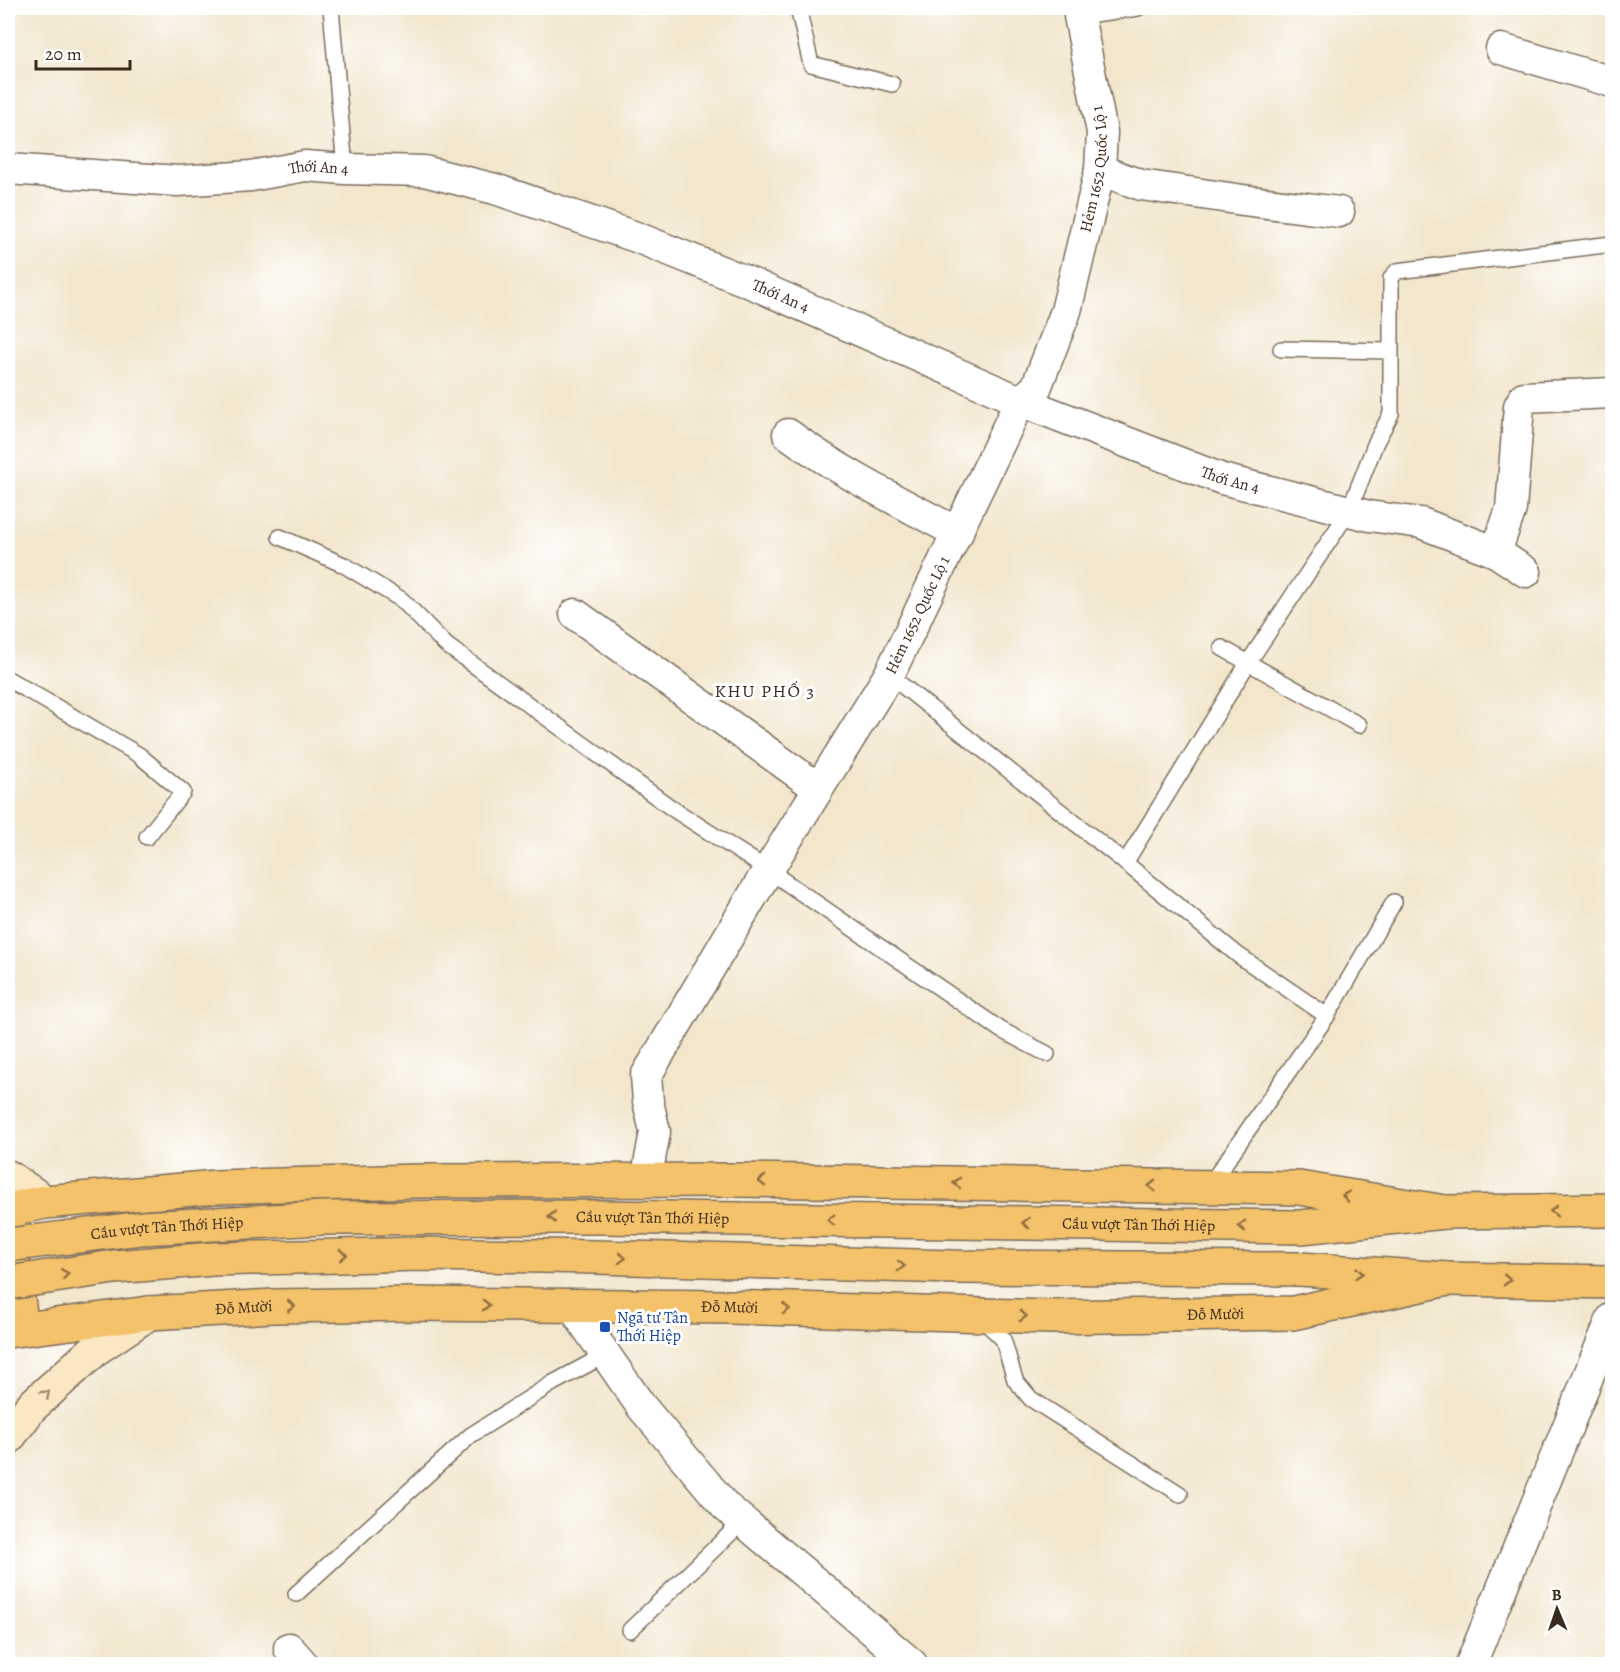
<svg xmlns="http://www.w3.org/2000/svg" width="1620" height="1672" viewBox="0 0 1620 1672" font-family="Alegreya,serif">
  <style>
    .lines { fill: none; stroke-linecap: round; stroke-linejoin: round }
    .lane-casing { stroke: #7b6c5b; stroke-width: 18 }
    .street-casing { stroke: #7b6c5b; stroke-width: 33 }
    .secondary-casing { stroke: #7b6c5b; stroke-width: 36 }
    .highway-casing { stroke: #7b6c5b; stroke-width: 36 }
    .lane { stroke: #fff; stroke-width: 15 }
    .street { stroke: #fff; stroke-width: 30 }
    .secondary { stroke: #fae7c3; stroke-width: 33 }
    .highway { stroke: #f3c26a; stroke-width: 33 }
    .highway-bridge-casing { stroke: #7b6c5b; stroke-width: 36; stroke-linecap: butt }
    .highway-bridge { stroke: #f3c26a; stroke-width: 33 }
    .oneway { stroke: #8e6e40 }
    .oneway2 { stroke: #9a8870 }
    .transit-dot { fill: #1a4fb4; stroke: #fff; stroke-width: 2 }
    .labels { text-anchor: middle; dominant-baseline: central; stroke-width: 6; stroke-linejoin: round; paint-order: stroke }
    .street-label { font-size: 16px; fill: #3b2a1e; stroke: #fff }
    .transit-label { font-size: 16px; fill: #164399; stroke: #fff; text-anchor: start }
    .neighbourhood-label { font-size: 18px; letter-spacing: 1.5px; fill: #3b2a1e; stroke: #fff }
  </style>
  <rect width="100%" height="100%" fill="#fff"/>
  <filter id="ink" filterUnits="userSpaceOnUse"><feTurbulence type="fractalNoise" baseFrequency=".0167" numOctaves="2"/><feDisplacementMap in="SourceGraphic" scale="12" xChannelSelector="R" yChannelSelector="G"/><feConvolveMatrix kernelMatrix="1 2 1 2 8 2 1 2 1" color-interpolation-filters="sRGB"/></filter>
  <filter id="wash" filterUnits="userSpaceOnUse"><feTurbulence type="fractalNoise" baseFrequency=".008" numOctaves="4" result="noise"/><feDisplacementMap in="SourceGraphic" scale="24" xChannelSelector="R" yChannelSelector="G"/><feGaussianBlur stdDeviation="1.35" result="paint"/><feColorMatrix in="noise" values="0 0 0 0 0 0 0 0 0 0 0 0 0 0 0 0 0 1.4 0 .05"/><feComposite in="paint" operator="in"/></filter>
  <g filter="url(#wash)">
    <rect width="100%" height="100%" fill="#f2e6cc"/>
  </g>
  <g filter="url(#ink)">
    <g class="lines">
      <g class="lane-casing">
        <path id="lane" d="M331,8L345,169
          M798,8L811,64L892,84
          M1079,16L1138,8
          M1281,349L1391,351
          M280,537L344,565L402,600L446,645L673,809L768,870L1001,1030L1047,1054
          M1222,648L1359,725
          M889,675L1123,861L1238,955L1327,1016
          M8,679L139,755L183,792L147,837
          M1125,863L1248,663L1349,511L1376,442L1391,414V278L1397,271L1612,244
          M1209,1186L1327,1016L1394,902
          M982,1319L1003,1339L1015,1380L1031,1399L1180,1494
          M296,1594L471,1435L553,1383L605,1355
          M630,1630L743,1521"/>
      </g>
      <g class="street-casing">
        <g id="street">
          <path d="M1501,49L1612,82"/>
          <path id="s1" d="M8,169L178,181L251,176L305,166L345,169L424,171L495,189L636,237L753,284L1020,401L1222,479L1369,516L1421,523L1496,552L1526,572"/>
          <path d="M1100,170L1141,185L1243,200L1339,212"/>
          <path d="M788,434C841,473 900,502 958,533"/>
          <path d="M1496,552L1511,509L1519,406L1524,397L1612,393"/>
          <path d="M575,614L818,788"/>
          <path id="s2" d="M646,1181L655,1132L648,1101L646,1076L768,870L889,675L1020,401L1036,388L1066,311L1100,170L1102,132L1079,16"/>
          <path d="M572,1306L641,1406L725,1506L912,1664"/>
          <path d="M289,1648L303,1664"/>
          <path d="M1471,1664L1612,1318"/>
        </g>
      </g>
      <g class="secondary-casing">
        <path id="secondary" d="M8,1177L45,1202
          M8,1438L31,1407L98,1347L149,1313"/>
      </g>
      <g class="highway-casing">
        <g id="highway">
          <path d="M8,1210L45,1202L216,1187L416,1181L736,1180L1299,1188L1445,1212"/>
          <path d="M8,1222L22,1329"/>
          <path d="M1301,1227L1445,1212L1612,1210"/>
          <path d="M1300,1269L1448,1279L1612,1282"/>
          <path id="s3" d="M8,1331L149,1313L274,1306L413,1304L729,1307L1049,1317L1293,1313L1448,1279"/>
        </g>
      </g>
      <use href="#lane" class="lane"/>
      <use href="#street" class="street"/>
      <use href="#secondary" class="secondary"/>
      <use href="#highway" class="highway"/>
      <g class="highway-bridge-casing">
        <g id="highway-bridge">
          <path id="s4" d="M8,1245L142,1228L323,1218L601,1217L1301,1227"/>
          <path d="M8,1283L114,1267L213,1259L422,1254L596,1257L954,1267L1300,1269"/>
        </g>
      </g>
      <use href="#highway-bridge" class="highway-bridge"/>
    </g>
    <defs><path id="oneway-chevron" d="M-2-3.5L2.5 0L-2 3.5" fill="none" stroke-width="1.6" stroke-linecap="round" stroke-linejoin="round" transform="scale(1.5)"/></defs>
    <g class="oneway">
      <use href="#oneway-chevron" transform="translate(762 1181) rotate(-179)"/>
      <use href="#oneway-chevron" transform="translate(957 1183) rotate(-179)"/>
      <use href="#oneway-chevron" transform="translate(1152 1186) rotate(-179)"/>
      <use href="#oneway-chevron" transform="translate(1346 1196) rotate(-171)"/>
      <use href="#oneway-chevron" transform="translate(1554 1211) rotate(179)"/>
      <use href="#oneway-chevron" transform="translate(552 1217) rotate(180)"/>
      <use href="#oneway-chevron" transform="translate(831 1220) rotate(-179)"/>
      <use href="#oneway-chevron" transform="translate(1026 1223) rotate(-179)"/>
      <use href="#oneway-chevron" transform="translate(1242 1226) rotate(-179)"/>
      <use href="#oneway-chevron" transform="translate(343 1255) rotate(-1)"/>
      <use href="#oneway-chevron" transform="translate(622 1258) rotate(2)"/>
      <use href="#oneway-chevron" transform="translate(901 1266) rotate(2)"/>
      <use href="#oneway-chevron" transform="translate(1359 1273) rotate(4)"/>
      <use href="#oneway-chevron" transform="translate(65 1274) rotate(-9)"/>
      <use href="#oneway-chevron" transform="translate(1507 1280) rotate(1)"/>
      <use href="#oneway-chevron" transform="translate(486 1305) rotate(1)"/>
      <use href="#oneway-chevron" transform="translate(291 1306) rotate(-1)"/>
      <use href="#oneway-chevron" transform="translate(786 1309) rotate(2)"/>
      <use href="#oneway-chevron" transform="translate(1023 1316) rotate(2)"/>
    </g>
    <use class="oneway2" href="#oneway-chevron" transform="translate(46 1394) rotate(-42)"/>
  </g>
  <rect class="transit-dot" x="599" y="1321" width="12" height="12" rx="3"/>
  <g class="labels">
    <g class="street-label">
      <text stroke="none"><textPath href="#s1" startOffset="312">Thới An 4</textPath></text>
      <text stroke="none"><textPath href="#s2" startOffset="1128">Hẻm 1652 Quốc Lộ 1</textPath></text>
      <text stroke="none"><textPath href="#s1" startOffset="796">Thới An 4</textPath></text>
      <text stroke="none"><textPath href="#s1" startOffset="1282">Thới An 4</textPath></text>
      <text stroke="none"><textPath href="#s2" startOffset="642">Hẻm 1652 Quốc Lộ 1</textPath></text>
      <text stroke="none"><textPath href="#s4" startOffset="646">Cầu vượt Tân Thới Hiệp</textPath></text>
      <text stroke="none"><textPath href="#s4" startOffset="1132">Cầu vượt Tân Thới Hiệp</textPath></text>
      <text stroke="none"><textPath href="#s4" startOffset="160">Cầu vượt Tân Thới Hiệp</textPath></text>
      <text stroke="none"><textPath href="#s3" startOffset="237">Đỗ Mười</textPath></text>
      <text stroke="none"><textPath href="#s3" startOffset="723">Đỗ Mười</textPath></text>
      <text stroke="none"><textPath href="#s3" startOffset="1209">Đỗ Mười</textPath></text>
    </g>
    <g class="transit-label">
      <text x="617" y="1318">Ngã tư Tân<tspan x="617" dy="18">Thới Hiệp</tspan></text>
    </g>
    <g class="neighbourhood-label">
      <text x="765" y="691">KHU PHỐ 3</text>
    </g>
  </g>
  <rect width="1620" height="1672" fill="none" stroke="#fff" stroke-width="30"/>
  <g transform="translate(1557 1609) rotate(358)" stroke="#ffffff" stroke-width="4.5" paint-order="stroke">
  <path d="M0-4.5L10 22L0 15L-10 22Z" fill="#3b2a1e"/>
  <text y="-9" font-size="16" font-weight="bold" text-anchor="middle" fill="#3b2a1e">B</text>
  </g>
  <path d="M36 60v9h94v-9" fill="none" stroke="#3b2a1e" stroke-width="3"/>
  <text x="45" y="60" font-size="18" fill="#3b2a1e" stroke="#ffffff" stroke-width="4.5" paint-order="stroke">20 m</text>
</svg>
